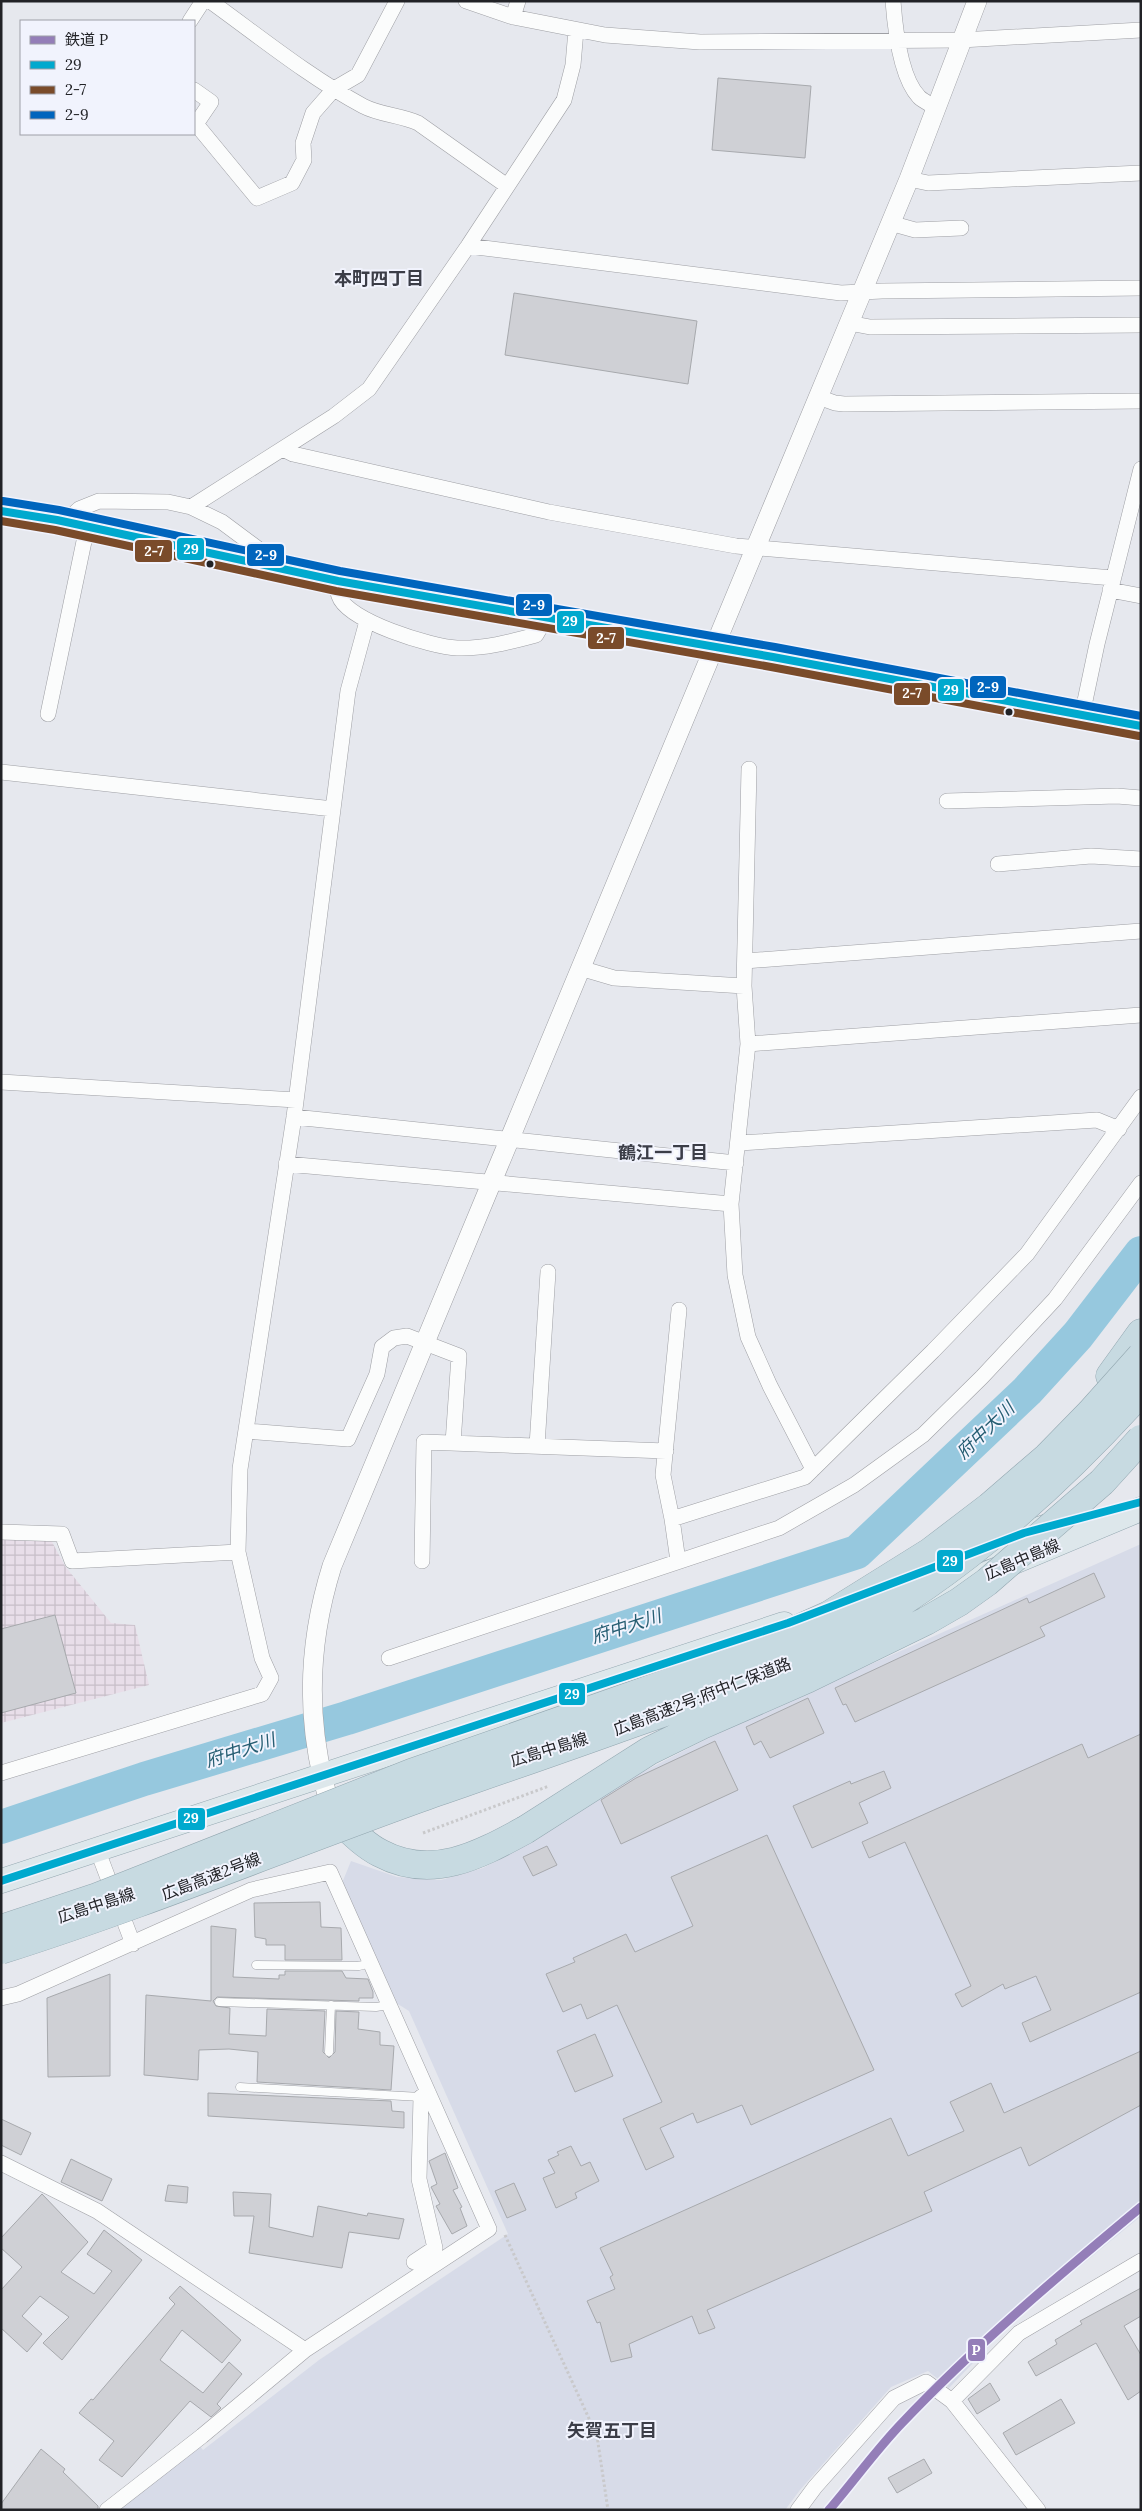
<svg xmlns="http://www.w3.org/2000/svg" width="1142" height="2511" viewBox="0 0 1142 2511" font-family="Lora,'Noto Sans JP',serif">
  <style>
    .industrial { fill: url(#industrial-grid) }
    .built { fill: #d7dbe8 }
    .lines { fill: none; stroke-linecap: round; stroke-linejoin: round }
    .river { stroke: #96c8de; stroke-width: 34 }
    .building { fill: #cfd0d5; stroke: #a7a9ad }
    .service-casing { stroke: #9e9fa4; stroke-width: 9 }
    .minor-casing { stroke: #9e9fa4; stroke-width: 16 }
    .tertiary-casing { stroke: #9e9fa4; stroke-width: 20 }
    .primary-casing { stroke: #93a7b0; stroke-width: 25 }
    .motorway-casing { stroke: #93a7b0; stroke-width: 29 }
    .path { stroke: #c9c9cb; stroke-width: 3; stroke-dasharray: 2.5 2.5; stroke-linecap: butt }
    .service { stroke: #fbfcfc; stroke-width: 8 }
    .minor { stroke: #fbfcfc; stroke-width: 15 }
    .tertiary { stroke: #fbfcfc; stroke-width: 19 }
    .primary { stroke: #dde7eb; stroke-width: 24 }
    .motorway { stroke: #c7dae1; stroke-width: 28 }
    .motorway-bridge-casing { stroke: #93a7b0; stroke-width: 29; stroke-linecap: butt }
    .motorway-bridge { stroke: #c7dae1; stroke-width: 28 }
    .bus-1-casing { stroke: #f1f3fd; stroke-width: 11 }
    .bus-2-casing { stroke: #f1f3fd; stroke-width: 11 }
    .bus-3-casing { stroke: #f1f3fd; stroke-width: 11 }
    .bus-1 { stroke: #00a9ce; stroke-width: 8 }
    .bus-2 { stroke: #7a4b2a; stroke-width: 8 }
    .bus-3 { stroke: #0065bd; stroke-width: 8 }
    .rail-1-casing { stroke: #f1f3fd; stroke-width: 12 }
    .rail-1 { stroke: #947eb8; stroke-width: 9 }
    .bus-dot { fill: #212226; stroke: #f1f3fd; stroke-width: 2 }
    .labels { text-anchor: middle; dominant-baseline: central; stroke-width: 4; stroke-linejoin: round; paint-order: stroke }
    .street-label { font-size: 16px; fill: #212226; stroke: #f1f3fd }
    .neighbourhood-label { font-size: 18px; font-weight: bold; fill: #3b3d47; stroke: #f1f3fd }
    .water-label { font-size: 18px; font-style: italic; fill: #255d72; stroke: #f1f3fd }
    .line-badge { stroke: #f1f3fd; stroke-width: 2 }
    .badge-label { font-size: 14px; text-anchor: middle; font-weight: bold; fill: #fff }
  </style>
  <defs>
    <pattern id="industrial-grid" width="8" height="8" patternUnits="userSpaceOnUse" patternTransform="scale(1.25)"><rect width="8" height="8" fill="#e8dee9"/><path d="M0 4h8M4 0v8" fill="none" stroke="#c7bec8"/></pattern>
  </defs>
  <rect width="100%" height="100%" fill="#e6e8ee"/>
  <path class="industrial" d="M1,1539L51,1540L65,1566L111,1623L135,1625L149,1685L1,1723Z"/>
  <path class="built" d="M1141,1544V2216L1028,2309L995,2340L949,2388L928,2371L891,2387L800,2490L785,2510H117L199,2445L203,2450L319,2360L508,2234L409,2011L393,2001L342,1883L351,1861L397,1877L441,1880L483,1868L524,1846L590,1799L730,1727Z"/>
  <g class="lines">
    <path class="river" d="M1,1827L144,1779L347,1718L857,1552L1027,1391L1078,1335L1141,1253"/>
  </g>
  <path class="building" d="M718,78L811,86L805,158L712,150Z
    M514,293L697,321L688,384L505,355Z
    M1094,1573L1105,1597L1040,1627L1045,1636L855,1722L846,1704L843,1705L835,1688L1027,1598L1029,1603Z
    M55,1615L76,1693L1,1713V1629Z
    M808,1698L824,1733L770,1758L761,1741L754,1745L746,1727Z
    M1141,1734V1992L1030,2042L1022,2023L1051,2010L1036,1976L1005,1989L1003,1984L962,2007L955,1994L971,1986L905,1842L869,1858L862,1842L1082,1744L1088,1758Z
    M715,1741L738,1790L621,1844L601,1800L636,1778Z
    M884,1771L891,1788L859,1803L868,1823L812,1848L793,1806L850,1781L851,1784Z
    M767,1835L874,2070L751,2125L742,2105L697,2123L693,2113L660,2128L674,2157L646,2170L623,2119L662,2102L617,2005L587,2019L581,2004L563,2012L546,1974L575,1962L573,1958L626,1934L635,1952L693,1926L671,1877Z
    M547,1846L557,1865L533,1876L523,1857Z
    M320,1902L321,1927L341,1928L342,1960H285V1945H266V1939L255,1937L254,1903Z
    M211,1926L236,1929L233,1977L279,1979V1975H285V1971H342L346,1978L368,1979L373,1992V1998H359V2001L217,1997L213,2001L216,2006L230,2008L229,2034L266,2036L267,2009L325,2011L323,2052L329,2058L335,2052L336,2011L359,2012L358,2029L380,2032V2045L394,2046L391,2090L257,2082L258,2052L229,2049L199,2050L198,2080L144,2075L146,1995L211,2001Z
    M110,1974V2076L48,2077L47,1998Z
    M595,2034L613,2076L575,2092L557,2051Z
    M1141,2051V2105L1029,2166L1021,2147L924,2192L932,2211L707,2310L715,2328L699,2334L692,2316L629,2344L632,2357L611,2362L600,2322L597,2323L587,2301L615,2289L610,2277L613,2275L600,2248L891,2118L908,2156L964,2131L950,2102L991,2083L1004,2113Z
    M208,2093L391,2101L392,2111L404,2112V2128L208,2116Z
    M1,2119L31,2133L21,2155L1,2145Z
    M571,2146L581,2166L590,2162L599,2181L575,2193L577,2198L556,2208L543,2178L555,2173L548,2160L559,2155L557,2152Z
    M445,2153L458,2188L453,2190L462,2207L460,2208L467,2226L452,2234L436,2206L440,2204L431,2187L437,2184L429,2161Z
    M71,2159L112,2179L102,2201L61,2182Z
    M514,2183L526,2210L507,2218L495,2191Z
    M168,2185L188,2187L187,2203L165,2201Z
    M233,2192L271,2194L269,2227L313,2237L318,2206L367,2216L368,2213L404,2219L399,2239L349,2232L342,2268L249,2253L254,2216H234Z
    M42,2194L88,2242L61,2272L94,2294L112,2271L87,2254L104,2230L142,2260L62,2360L43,2343L69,2317L40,2296L22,2316L42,2334L27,2352L1,2328V2290L22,2267L1,2248V2238Z
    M180,2286L241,2340L222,2363L182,2330L160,2360L203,2393L229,2362L242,2374L217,2404L221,2408L211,2417L190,2401L122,2477L99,2460L114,2441L79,2413L91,2399L93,2400L175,2304L169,2298Z
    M1141,2288V2316L1124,2326L1141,2355V2391L1128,2400L1096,2343L1036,2376L1028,2362L1057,2344L1055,2340L1082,2324L1080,2321Z
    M990,2383L1000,2400L977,2414L968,2399Z
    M1061,2399L1075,2423L1016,2455L1003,2433Z
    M41,2449L65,2469L63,2472L98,2506V2510H1V2504Z
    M924,2459L932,2473L897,2493L888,2478Z"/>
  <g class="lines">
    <g class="service-casing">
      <path id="service" d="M256,1965L359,1966L371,1963
        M219,2002L376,2007L389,2005
        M329,2052L331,2005
        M240,2087L421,2097"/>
    </g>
    <g class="minor-casing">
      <path id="minor" d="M210,1C260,37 309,77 363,106C380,115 400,115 418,123L507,186
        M466,1L513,17L605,35L700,42L961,40L1141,30
        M893,1C895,28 900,77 919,97C923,101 930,104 935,107
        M513,17L518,1
        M190,21L203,1
        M194,90L211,102L196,124L257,198L292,183L304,160L303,143L313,113L334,89L358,75L397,1
        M909,179L928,183L1141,173
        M890,223L915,230L961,228
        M468,246L841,293L882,291L1141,288
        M849,323L870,327L1141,325
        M818,397L835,403L844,404L1141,401
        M283,449L293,454L549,512L736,546L1113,578
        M191,507L334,416L369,389L468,246L564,100L573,65L576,30
        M65,522L79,509L99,501L168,502L191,507L222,522L257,548L268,566
        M338,581C338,585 337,592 339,596C347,621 432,647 457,648C484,649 510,642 536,635L546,618
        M1110,590L1141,596
        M48,714L87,527
        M1082,715L1097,644L1141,469
        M749,769L744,986L748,1044L731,1204L735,1275L748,1337L770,1386L813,1469
        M1,772L333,809
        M947,801L1117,796L1141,798
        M998,864L1091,856L1141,859
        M745,961L1141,931
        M580,968L614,978L744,986
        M748,1044L1141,1015
        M1,1082L296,1100
        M294,1117L736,1163
        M739,1143L1097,1120L1119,1129
        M286,1164L731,1204
        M246,1431L348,1439L377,1374L382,1347L394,1338L407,1336L459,1356L453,1443
        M537,1446L548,1272
        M672,1519L663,1475L679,1310
        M1,1532L62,1534L72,1561L238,1552
        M422,1561L424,1442L666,1451
        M678,1561L672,1519L805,1477L933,1351L1027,1254L1141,1097
        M389,1658L779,1528L854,1485L923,1435L982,1377L1055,1299L1141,1183
        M1,1773L262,1694L271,1678L262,1658L238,1552L240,1469L294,1117L348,691L367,621
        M97,1849L133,1944
        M1,1998L18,1994L251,1890L330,1872L489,2229L305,2350L202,2436L107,2510
        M1,2163L97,2211L305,2350
        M414,2262L435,2248L419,2179L421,2097L428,2092
        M952,2401L1019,2333L1141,2261
        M798,2510L815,2487L894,2398L926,2382L952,2401L1038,2510"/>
    </g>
    <g class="tertiary-casing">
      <path id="tertiary" d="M1,511L57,520L338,581L773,657L1141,726
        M333,1814C305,1731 306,1649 332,1566L862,292L909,179L977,1"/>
    </g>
    <g class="primary-casing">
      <path id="primary" d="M981,1549L1053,1524
        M909,1606L1141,1509
        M1,1881L784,1624"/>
    </g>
    <g class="motorway-casing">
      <path id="motorway" d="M1110,1376L1141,1333
        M333,1814C347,1827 362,1844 380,1853C432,1881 479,1855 525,1830"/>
    </g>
    <path class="path" d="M423,1833L549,1786
      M505,2235L597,2436L608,2510"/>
    <use href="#service" class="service"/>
    <use href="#minor" class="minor"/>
    <use href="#tertiary" class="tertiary"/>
    <use href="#primary" class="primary"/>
    <use href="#motorway" class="motorway"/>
    <g class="motorway-bridge-casing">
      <path id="motorway-bridge" d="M525,1830L649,1751L702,1725L807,1679L926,1621L959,1602L987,1582L1102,1482L1141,1439
        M1,1929L97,1897L411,1773L716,1666L829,1615L930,1552L989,1507L1047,1457L1090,1413L1141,1356
        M1,1950C143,1905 281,1848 420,1798C489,1774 559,1750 628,1725C701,1700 774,1674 843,1637C957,1576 1055,1487 1141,1392"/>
    </g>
    <use href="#motorway-bridge" class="motorway-bridge"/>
    <g class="bus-1-casing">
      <path id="bus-1" d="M1,511L57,520L338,581L773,657L1141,726
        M1,1881L788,1623L1024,1533L1141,1502"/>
    </g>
    <g class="bus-2-casing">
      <path id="bus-2" d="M1,521L55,530L336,591L771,667L1139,736"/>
    </g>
    <g class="bus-3-casing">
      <path id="bus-3" d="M3,501L59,510L340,571L775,647L1141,716"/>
    </g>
    <use href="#bus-1" class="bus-1"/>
    <use href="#bus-2" class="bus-2"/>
    <use href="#bus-3" class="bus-3"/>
    <g class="rail-1-casing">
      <path id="rail-1" d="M829,2510C854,2481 876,2450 902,2423C976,2345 1058,2276 1141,2207"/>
    </g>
    <use href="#rail-1" class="rail-1"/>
  </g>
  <g class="bus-dot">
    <circle cx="210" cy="564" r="4.5"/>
    <circle cx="1009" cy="712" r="4.5"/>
  </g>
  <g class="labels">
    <g class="street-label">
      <text transform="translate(1022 1559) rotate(-23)">広島中島線</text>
      <text transform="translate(702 1696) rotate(-21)">広島高速2号;府中仁保道路</text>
      <text transform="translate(549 1749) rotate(-17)">広島中島線</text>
      <text transform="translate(211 1876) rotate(-21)">広島高速2号線</text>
      <text transform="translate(96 1905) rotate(-18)">広島中島線</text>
    </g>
    <g class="neighbourhood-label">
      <text x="379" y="278">本町四丁目</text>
      <text x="663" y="1152">鶴江一丁目</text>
      <text x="612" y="2430">矢賀五丁目</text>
    </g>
    <g class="water-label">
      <text transform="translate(985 1430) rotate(-44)">府中大川</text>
      <text transform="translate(626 1626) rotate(-18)">府中大川</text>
      <text transform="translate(240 1750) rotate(-18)">府中大川</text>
    </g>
  </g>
  <g class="line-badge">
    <rect x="176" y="537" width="29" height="24" rx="5" fill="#00a9ce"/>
    <rect x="134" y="539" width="39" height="24" rx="5" fill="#7a4b2a"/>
    <rect x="246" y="543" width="39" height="24" rx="5" fill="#0065bd"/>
    <rect x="515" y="593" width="38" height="24" rx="5" fill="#0065bd"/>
    <rect x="556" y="610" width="29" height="24" rx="5" fill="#00a9ce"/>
    <rect x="587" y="626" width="38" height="24" rx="5" fill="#7a4b2a"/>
    <rect x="969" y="675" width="38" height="24" rx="5" fill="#0065bd"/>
    <rect x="937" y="678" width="28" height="24" rx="5" fill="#00a9ce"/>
    <rect x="893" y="682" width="38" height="24" rx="5" fill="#7a4b2a"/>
    <rect x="936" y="1549" width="28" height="24" rx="5" fill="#00a9ce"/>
    <rect x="558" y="1682" width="28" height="24" rx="5" fill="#00a9ce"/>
    <rect x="177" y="1807" width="29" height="24" rx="5" fill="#00a9ce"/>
    <rect x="967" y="2338" width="19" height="24" rx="5" fill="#947eb8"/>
  </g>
  <g class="badge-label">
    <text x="191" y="554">29</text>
    <text x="154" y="556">2-7</text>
    <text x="266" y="560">2-9</text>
    <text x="534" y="610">2-9</text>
    <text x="570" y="626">29</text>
    <text x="606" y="643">2-7</text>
    <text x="988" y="692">2-9</text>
    <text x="951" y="695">29</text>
    <text x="912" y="698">2-7</text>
    <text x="950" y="1566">29</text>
    <text x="572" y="1699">29</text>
    <text x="191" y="1823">29</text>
    <text x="976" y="2355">P</text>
  </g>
  <rect width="1142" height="2511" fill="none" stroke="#212226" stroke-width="5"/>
  <rect x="20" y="20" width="175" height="115" fill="#f1f3fd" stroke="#9e9fa7"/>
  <rect x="30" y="36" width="25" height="8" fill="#947eb8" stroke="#9e9fa7"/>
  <text x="65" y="45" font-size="15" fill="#212226">鉄道 P</text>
  <rect x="30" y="61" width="25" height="8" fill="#00a9ce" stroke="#9e9fa7"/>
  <text x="65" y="70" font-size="15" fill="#212226">29</text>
  <rect x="30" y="86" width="25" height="8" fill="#7a4b2a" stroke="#9e9fa7"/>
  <text x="65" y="95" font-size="15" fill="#212226">2-7</text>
  <rect x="30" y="111" width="25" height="8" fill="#0065bd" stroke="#9e9fa7"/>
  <text x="65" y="120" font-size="15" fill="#212226">2-9</text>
</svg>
